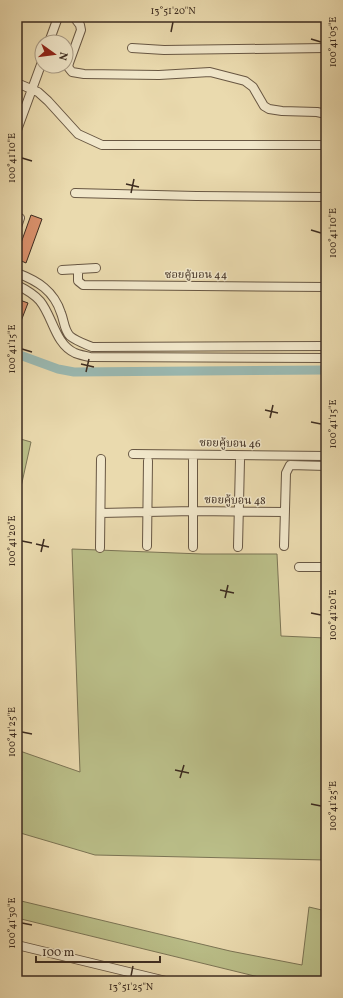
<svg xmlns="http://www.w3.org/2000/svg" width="343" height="998" viewBox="0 0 343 998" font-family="Vollkorn,'Noto Serif Thai',serif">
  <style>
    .green { fill: #babe88; stroke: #7b7454 }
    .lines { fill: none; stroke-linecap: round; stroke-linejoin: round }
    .canal { stroke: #9ab9b2; stroke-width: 9 }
    .building { fill: #d8906b; stroke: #3c2b1f }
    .street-casing { stroke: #685743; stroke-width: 10 }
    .street { stroke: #f1e7ca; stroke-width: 8 }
    .ticks { fill: none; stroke: #3c2b1f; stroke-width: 1.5 }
    .labels { text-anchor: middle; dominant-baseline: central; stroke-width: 3; stroke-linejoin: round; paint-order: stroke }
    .street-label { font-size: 11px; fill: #3c2b1f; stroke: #f1e7ca }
    .neatline { fill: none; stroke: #3c2b1f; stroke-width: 1.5 }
    .ticks-label { font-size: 10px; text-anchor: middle; fill: #3c2b1f }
  </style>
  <rect width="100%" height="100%" fill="#eadaae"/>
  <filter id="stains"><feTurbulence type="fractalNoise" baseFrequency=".005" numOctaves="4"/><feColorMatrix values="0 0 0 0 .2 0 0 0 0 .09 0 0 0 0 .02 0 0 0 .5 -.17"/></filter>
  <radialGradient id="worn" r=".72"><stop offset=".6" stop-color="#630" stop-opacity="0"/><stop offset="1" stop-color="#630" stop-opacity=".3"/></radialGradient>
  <path class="green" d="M17,438L31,442L17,505Z
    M72,549L202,554H277L281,636L326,638V860L95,855L17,832V750L80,772Z
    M17,900L230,951L302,965L309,907L326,911V981H275L17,918Z"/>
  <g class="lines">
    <path class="canal" d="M17,354L58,369L74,372L326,370"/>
  </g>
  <path class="building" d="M31,215L42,219L26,263L17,259V254Z
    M17,299L28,303L18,329H17Z"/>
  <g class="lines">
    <g class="street-casing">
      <path id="street" d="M74,17L80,25L81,30L69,63L68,67L72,72L84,74L159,75L210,72L245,81L253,87L264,106L269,109L282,111L317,112L326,114
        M49,42L57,20
        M132,48L164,50L326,48
        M17,83L38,92L48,101L78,134L102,145H326
        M17,130L42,62
        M75,193L196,196L326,197
        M17,227L20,218
        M78,269V281L83,285L326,287
        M62,270L96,268
        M17,273C38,281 54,291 61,313C64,320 64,330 70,336C76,341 85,344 92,347L326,346
        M17,285C25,289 34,294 40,301C53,317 55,344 75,353C80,355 85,356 90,357L326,358
        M133,454L326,456
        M101,513L193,511L285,512
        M147,546L148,461
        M284,546L286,473L290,465L326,466
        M193,547V460
        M238,547L240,460
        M100,548L101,459
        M299,567H326
        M17,945L166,981"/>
    </g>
    <use href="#street" class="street"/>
  </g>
  <path class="ticks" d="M171,32L173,22M311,39L321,42M22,158L32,161M126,184L139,187M131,193L134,179M311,230L321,233M22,349L32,352M81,364L94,367M86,372L89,359M265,410L278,413M270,418L273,405M311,422L321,424M22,541L32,543M36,544L49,547M41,552L44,539M220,590L234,593M225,598L228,585M311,613L321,615M22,732L32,734M175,770L189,773M180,778L184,765M311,804L321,806M22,923L32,925M131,976L133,966"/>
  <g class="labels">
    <g class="street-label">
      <text x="196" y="275">ซอยคู้บอน 44</text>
      <text transform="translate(230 444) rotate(1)">ซอยคู้บอน 46</text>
      <text transform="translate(235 501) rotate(1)">ซอยคู้บอน 48</text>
    </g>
  </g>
  <rect width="343" height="998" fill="none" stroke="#eadaae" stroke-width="44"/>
  <g transform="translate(54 54) rotate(104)"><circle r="19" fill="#f1e7ca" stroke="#a99c86"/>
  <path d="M0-3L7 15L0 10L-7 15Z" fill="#8f2418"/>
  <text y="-6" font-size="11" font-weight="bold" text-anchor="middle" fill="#3c2b1f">N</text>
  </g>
  <path d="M36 956v6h124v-6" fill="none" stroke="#3c2b1f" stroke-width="2"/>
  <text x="42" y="956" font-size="12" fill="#3c2b1f" stroke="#f1e7ca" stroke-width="3" paint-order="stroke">100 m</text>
  <rect x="22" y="22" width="299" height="954" class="neatline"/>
  <g class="ticks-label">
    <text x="173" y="14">13°51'20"N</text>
    <text transform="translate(332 42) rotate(-90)" y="4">100°41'05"E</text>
    <text transform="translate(11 158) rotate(-90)" y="4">100°41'10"E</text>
    <text transform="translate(332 233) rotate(-90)" y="4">100°41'10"E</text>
    <text transform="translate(11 349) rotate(-90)" y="4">100°41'15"E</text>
    <text transform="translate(332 424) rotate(-90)" y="4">100°41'15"E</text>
    <text transform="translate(11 541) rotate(-90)" y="4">100°41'20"E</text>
    <text transform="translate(332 615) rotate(-90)" y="4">100°41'20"E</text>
    <text transform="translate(11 732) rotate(-90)" y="4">100°41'25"E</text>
    <text transform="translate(332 806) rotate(-90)" y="4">100°41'25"E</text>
    <text transform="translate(11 923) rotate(-90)" y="4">100°41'30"E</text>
    <text x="131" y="990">13°51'25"N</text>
  </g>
  <rect width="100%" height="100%" filter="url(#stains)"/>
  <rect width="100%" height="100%" fill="url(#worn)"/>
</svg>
